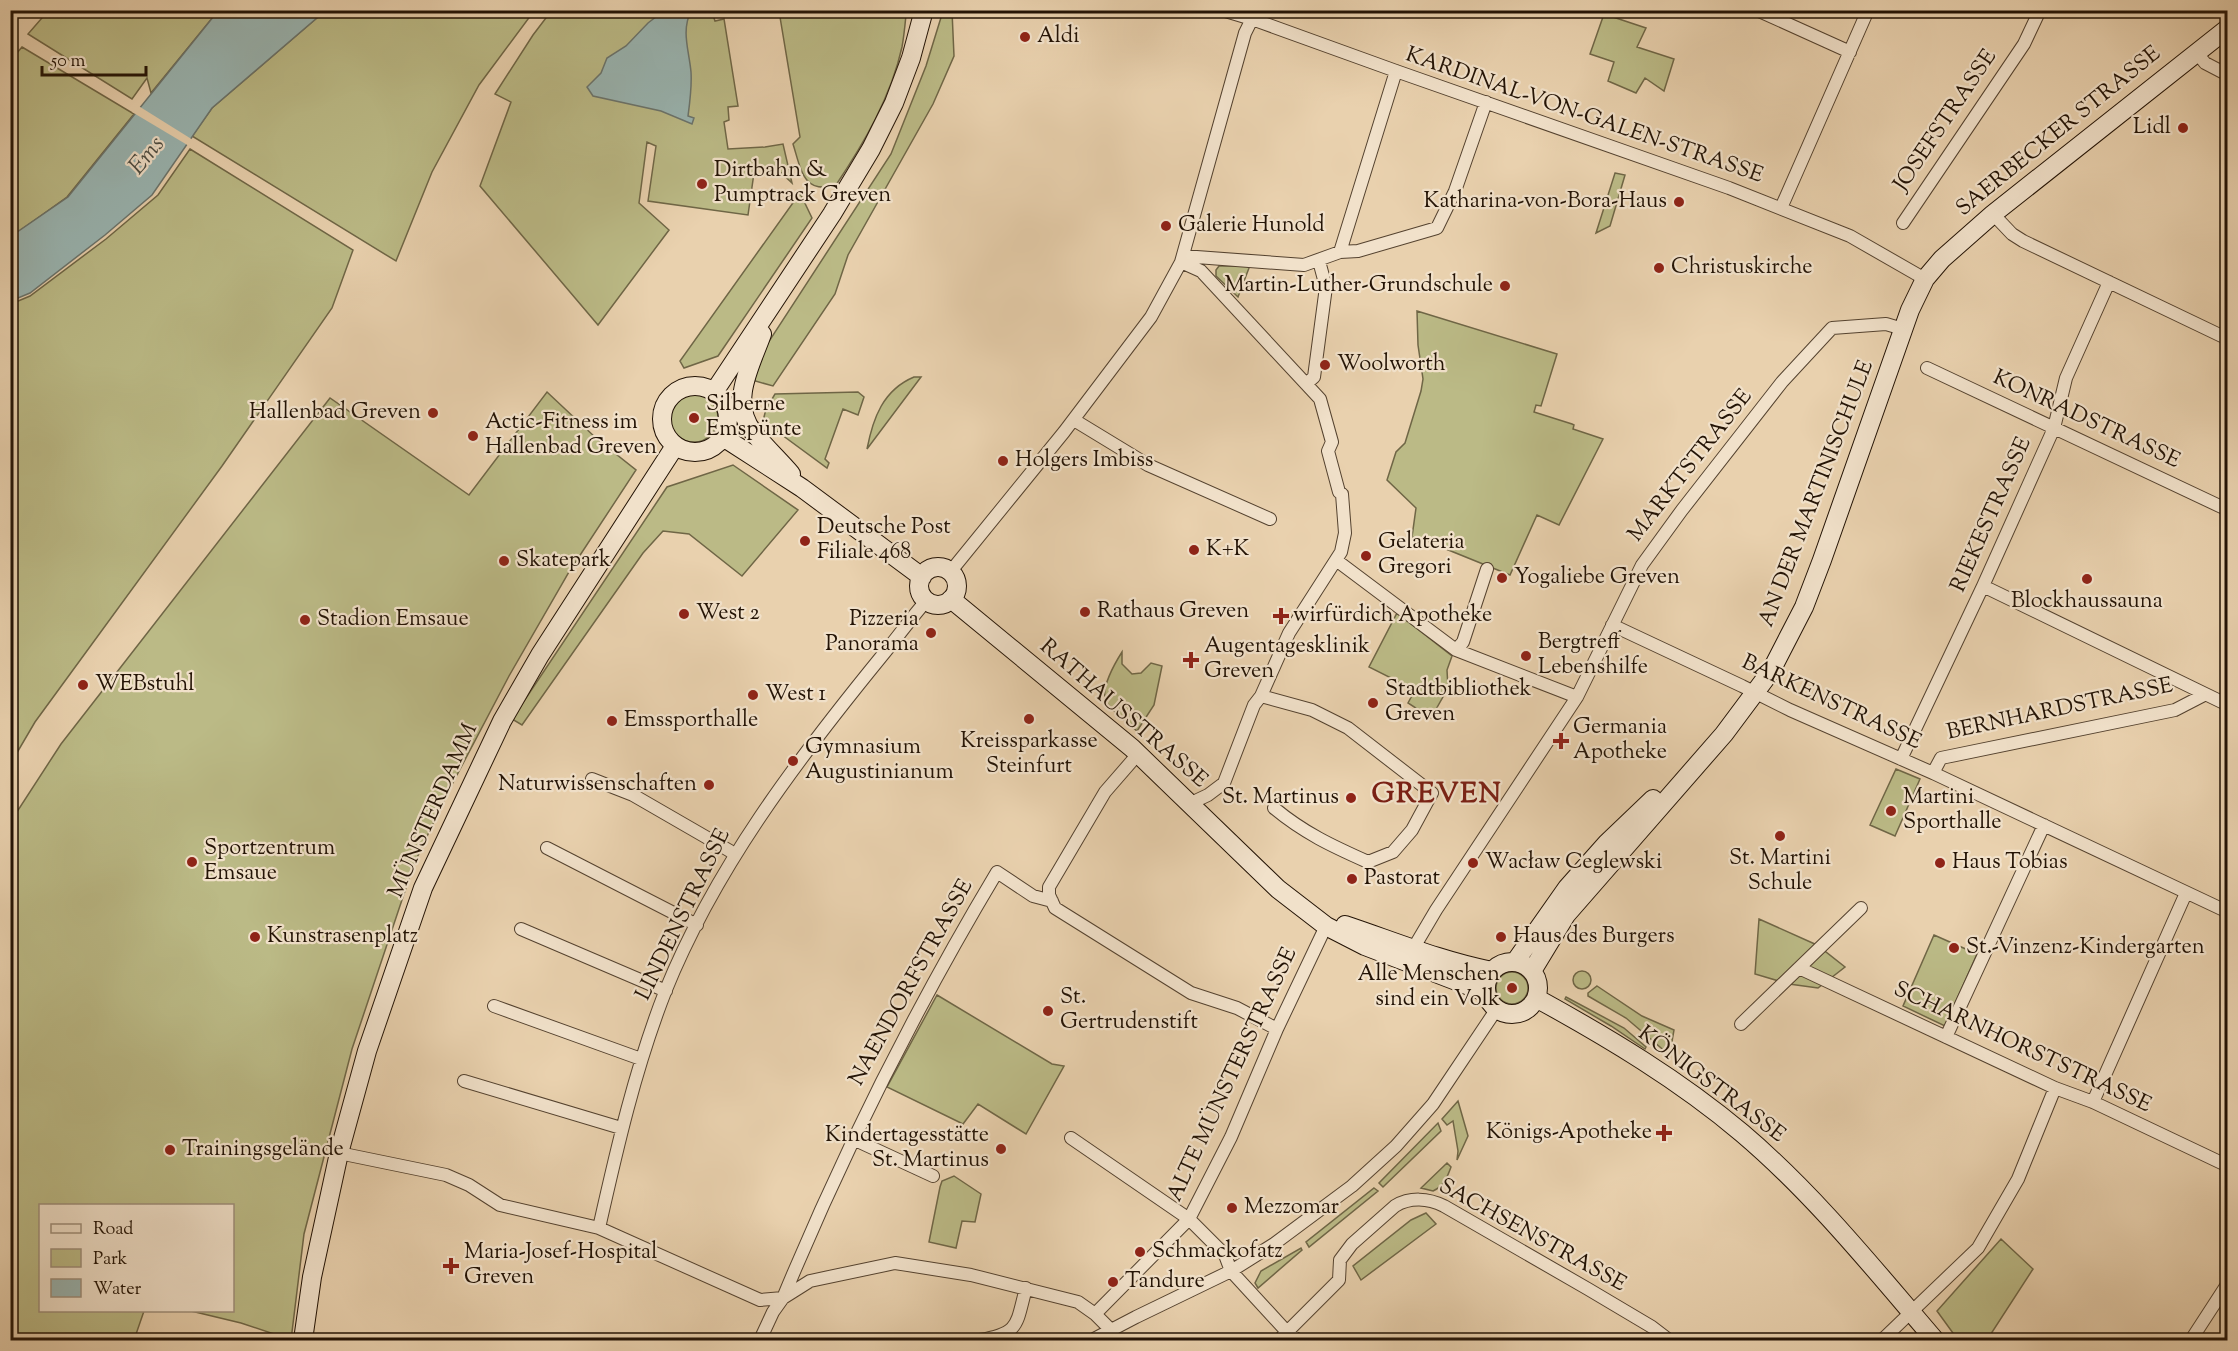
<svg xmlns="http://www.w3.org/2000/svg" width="2238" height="1351" viewBox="0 0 2238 1351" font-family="'Sorts Mill Goudy',serif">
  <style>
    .green { fill: #bbba86; stroke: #6f6646; stroke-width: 1.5 }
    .water { fill: #99b5b2; stroke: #6a746d; stroke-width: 1.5 }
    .pier { fill: #e9d1ae }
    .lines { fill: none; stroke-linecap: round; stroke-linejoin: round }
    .street-casing { stroke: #54422f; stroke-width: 14 }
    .secondary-casing { stroke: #231305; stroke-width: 20 }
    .street { stroke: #f1e1ca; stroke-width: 12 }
    .secondary { stroke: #f1e1ca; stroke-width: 18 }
    .poi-dot { fill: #8f2418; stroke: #f1e1ca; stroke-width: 2 }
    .labels { text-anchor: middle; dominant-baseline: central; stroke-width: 4.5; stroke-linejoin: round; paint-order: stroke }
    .poi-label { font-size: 22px; fill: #231305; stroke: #f1e1ca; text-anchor: start }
    .street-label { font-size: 22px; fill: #231305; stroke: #f1e1ca }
    .water-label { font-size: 24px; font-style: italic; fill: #4c4c42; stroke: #f1e1ca }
    .district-label { font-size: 28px; font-weight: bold; letter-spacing: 1.5px; fill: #7a1f14; stroke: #f1e1ca }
  </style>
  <rect width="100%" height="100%" fill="#e9d1ae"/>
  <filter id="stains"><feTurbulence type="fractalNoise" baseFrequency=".00333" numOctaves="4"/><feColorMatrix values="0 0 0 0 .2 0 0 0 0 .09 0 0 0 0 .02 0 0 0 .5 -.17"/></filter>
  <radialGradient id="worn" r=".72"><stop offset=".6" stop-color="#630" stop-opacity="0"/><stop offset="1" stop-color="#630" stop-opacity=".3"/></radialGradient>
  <path class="green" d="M552,10L735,11L713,15L715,21L724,19L738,106L728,107L729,120L724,122L728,149L765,147L783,144L792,183L776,168L755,166L748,215L648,201L656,146L647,142L639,203L669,230L598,325L480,186L511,102L495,94L533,35Z
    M894,10L906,15C905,25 904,36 902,47C891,97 864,143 836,185C803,195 801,169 793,144L800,137L779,11H835L838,15L844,11Z
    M48,11H218L151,93L147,78L132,99L28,34Z
    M325,11H534L479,85L432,172L396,261L192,136L212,108Z
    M943,11H952L954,56L933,104L848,255L835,294L773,386L752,380L762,352L891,154L926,66Z
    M1604,14L1646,28L1637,47L1674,59L1664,91L1645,78L1636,93L1608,81L1614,62L1590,54Z
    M22,47L134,114L67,197L11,237V60Z
    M190,149L353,250L332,308L222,466L35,722L11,763V304L30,296L106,239L158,195Z
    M1615,173L1625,175L1610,226L1596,233Z
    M800,193L812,218L718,356L684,368L680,361Z
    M1219,266H1247L1249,268L1238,297L1216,276V270Z
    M1417,311L1557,354L1541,406L1536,405L1534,412L1572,424L1574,425L1573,429L1603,439L1559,525L1537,515L1510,575L1446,549L1442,545L1412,537L1416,508L1387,480L1396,452L1405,443L1421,391L1423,379L1418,345Z
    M914,377H921L867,449C873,418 883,390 914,377Z
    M547,392L597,439L636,470L569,572L509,676L447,794L414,864L352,1049L304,1234L291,1340H277V1335L241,1323L191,1311L232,1310V1206H40V1310L144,1311L134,1340H16L10,1329L11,821L61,744L330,398L469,495Z
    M858,392L864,397L858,415L843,409L825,459L829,463L827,468L763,421L766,409L775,394Z
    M670 418a24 24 0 1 1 48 0a24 24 0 1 1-48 0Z
    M733,465L798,510L742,576L689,534L663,531L643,553L522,725L512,719L667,487Z
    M1397,613L1452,656L1447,670L1448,688L1431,718L1408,703L1415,690L1369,667Z
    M1122,652V664L1132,674L1141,673L1151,663L1162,666L1154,705L1137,731C1129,724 1110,710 1106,701C1100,689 1115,663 1122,652Z
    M1896,769L1920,779L1895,836L1870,825Z
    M1759,919L1817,945L1845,967L1818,988L1789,984L1755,974Z
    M1934,935L1977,954L1945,1026L1903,1006Z
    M1573 980a9 9 0 1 1 18 0a9 9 0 1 1-18 0Z
    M1496 988a16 16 0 1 1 32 0a16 16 0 1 1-32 0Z
    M1597,986L1642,1016L1674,1030L1670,1053H1667L1626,1018L1588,996V993Z
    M937,995L1052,1064L1064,1066L1026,1134L978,1104L963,1124L887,1087Z
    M1566,997L1624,1028L1646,1047L1645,1049L1611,1026L1565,999Z
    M1458,1101L1468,1136L1457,1160L1458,1151L1453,1121L1447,1125L1442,1119Z
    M1438,1123L1441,1131L1383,1187L1379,1183Z
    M1447,1163L1451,1167C1447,1178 1444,1186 1433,1191L1421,1188Z
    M954,1176L981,1194L975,1222L962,1221L956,1248L929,1242L940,1187L942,1181Z
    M1374,1188L1378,1191L1309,1247L1306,1242Z
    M1426,1213L1436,1224L1361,1280L1353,1266L1411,1220Z
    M2001,1239L2033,1269L1987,1340H1958L1937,1311Z
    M1301,1248L1302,1250L1258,1288L1255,1283L1261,1271Z"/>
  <path class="water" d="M665,10L691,11C681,31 689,50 691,72C692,87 690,101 688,116L694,118L692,124L661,111L593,96L587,87L601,73L607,58L626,46L648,23Z
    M218,11H325L212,108L152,195L105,235L30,293L11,301L10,237L68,197Z"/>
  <path class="pier" d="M137,105L193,140L189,146L132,112Z"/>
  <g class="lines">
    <g class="street-casing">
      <path id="street" d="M1222,10L1252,19L1396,71L1729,188L1850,236L1925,279
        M1757,10L1850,52
        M2197,53L2205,63L2228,75
        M1781,208L1868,10
        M1993,214L2012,234L2023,241L2228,339
        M1903,223L2024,44L2040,10
        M1340,252L1396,71
        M1183,256L1304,265L1340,252L1358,251L1437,228L1455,191L1486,102
        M1181,262L1201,271L1320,399L1332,442L1328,451L1339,492L1342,494L1345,533L1341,552L1289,633L1261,696L1254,705L1224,783L1208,795L1189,804
        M1927,368L2228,510
        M1306,384L1314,377L1326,287L1319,261
        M1074,420L1148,465L1270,519
        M1336,560L1456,650L1577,697
        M951,571L1064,432L1151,317L1181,262L1245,33L1252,19L1259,10
        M1983,586L2228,705
        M1612,625L1742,686L1790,710L1933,773L2228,912
        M1456,650L1463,642L1487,569
        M1261,696L1312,710L1348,728L1432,793L1412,830L1393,852L1368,862C1332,846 1304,833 1274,808
        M1138,754L1105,792L1049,887V895L1055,908L1191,993L1237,1008L1277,1029
        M1901,759L1983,586L2054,428L2066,378L2109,282
        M1933,773L1941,758L2175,710L2204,695
        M592,779L633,795L730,851L734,855
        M547,848L697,925
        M521,929L666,991
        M1413,949L1436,910L1577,697L1642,565L1682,510L1782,382L1832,328L1886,324L1903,329
        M1799,968L2055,1088L2093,1102L2228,1166
        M494,1006L641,1059
        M1741,1024L1861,908
        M1946,1037L2044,825
        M464,1081L621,1128
        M2093,1102L2186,893
        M1071,1138L1189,1219L1225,1255L1231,1271L1288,1333L1298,1340
        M853,1139L933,1176
        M339,1153L446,1175L469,1185L500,1205L599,1228L760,1300L783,1298
        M599,1228C617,1148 635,1069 665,992C715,868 797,760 881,657C897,638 911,618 927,600
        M783,1298C844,1151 915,1009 997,872L1033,896L1052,901
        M1095,1314L1189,1219L1231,1137L1277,1029L1326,926
        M760,1340L773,1312L783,1298L810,1281L895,1263L971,1275L1078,1302L1095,1314L1111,1330
        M980,1340C1020,1333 1016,1325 1026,1288
        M1092,1340L1136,1317L1231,1271L1274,1244L1352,1186L1396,1146L1433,1104L1496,1010
        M1279,1340L1339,1280L1340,1260L1352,1244L1395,1206C1410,1197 1428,1198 1444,1206L1588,1289L1652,1327L1669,1340
        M1882,1340L1978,1248L2018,1179L2055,1088
        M2191,1340L2228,1283"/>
    </g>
    <g class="secondary-casing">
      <path id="secondary" d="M762,334C751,365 729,402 753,432C765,447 779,460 791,474
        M662 419a33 33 0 1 1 66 0a33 33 0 1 1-66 0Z
        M714,392L832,214L871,149L894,103L911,58L924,10
        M723,437L802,488L922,577
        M919 586a19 19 0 1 1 38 0a19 19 0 1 1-38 0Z
        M951,599L1132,748L1278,889L1326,926L1365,946L1485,992
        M1345,925C1393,941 1441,961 1492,971
        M1486 988a26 26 0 1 1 52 0a26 26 0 1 1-52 0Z
        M1515,962L1567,888L1607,843L1653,799
        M1532,971L1566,915L1724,734L1771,671L1804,607L1822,560L1910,310L1925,279L1942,259L1993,214L2228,28
        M1536,998C1609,1038 1679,1080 1742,1133C1814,1194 1874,1269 1935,1340
        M303,1340L312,1277L339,1153L367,1051L423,888L502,721L540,655L675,446"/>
    </g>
    <use href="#street" class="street"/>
    <use href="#secondary" class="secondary"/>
  </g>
  <g class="poi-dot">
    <circle cx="1025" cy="37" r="6"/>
    <circle cx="2183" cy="128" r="6"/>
    <circle cx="702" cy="184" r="6"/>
    <circle cx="1679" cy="202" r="6"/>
    <circle cx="1166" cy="226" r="6"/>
    <circle cx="1659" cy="268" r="6"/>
    <circle cx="1505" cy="286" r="6"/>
    <circle cx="1325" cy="365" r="6"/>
    <circle cx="433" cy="413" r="6"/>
    <circle cx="694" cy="418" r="6"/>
    <circle cx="473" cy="436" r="6"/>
    <circle cx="1003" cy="461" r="6"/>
    <circle cx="805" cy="541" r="6"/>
    <circle cx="1194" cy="550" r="6"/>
    <circle cx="1366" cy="556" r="6"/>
    <circle cx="504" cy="561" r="6"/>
    <circle cx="1502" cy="578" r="6"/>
    <circle cx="2087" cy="579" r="6"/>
    <circle cx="1085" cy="612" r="6"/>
    <circle cx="684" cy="614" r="6"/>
    <path d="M1278 607h6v6h6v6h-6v6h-6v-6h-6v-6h6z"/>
    <circle cx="305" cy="620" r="6"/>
    <circle cx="931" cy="633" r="6"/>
    <circle cx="1526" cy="656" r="6"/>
    <path d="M1188 651h6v6h6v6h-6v6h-6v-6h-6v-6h6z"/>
    <circle cx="83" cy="685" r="6"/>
    <circle cx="753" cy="695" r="6"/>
    <circle cx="1373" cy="703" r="6"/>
    <circle cx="1029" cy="719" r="6"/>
    <circle cx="612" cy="721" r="6"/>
    <path d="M1558 732h6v6h6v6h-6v6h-6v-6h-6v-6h6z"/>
    <circle cx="793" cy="761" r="6"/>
    <circle cx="709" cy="785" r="6"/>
    <circle cx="1351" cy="798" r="6"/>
    <circle cx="1891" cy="811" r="6"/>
    <circle cx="1780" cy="836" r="6"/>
    <circle cx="192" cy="862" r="6"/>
    <circle cx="1473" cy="863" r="6"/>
    <circle cx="1940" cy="863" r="6"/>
    <circle cx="1352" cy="879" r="6"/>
    <circle cx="255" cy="937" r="6"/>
    <circle cx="1501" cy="937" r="6"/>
    <circle cx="1954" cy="948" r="6"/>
    <circle cx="1512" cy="988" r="6"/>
    <circle cx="1048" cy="1011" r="6"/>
    <path d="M1661 1124h6v6h6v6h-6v6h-6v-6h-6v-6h6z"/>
    <circle cx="1001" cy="1149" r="6"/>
    <circle cx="170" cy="1150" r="6"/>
    <circle cx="1232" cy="1208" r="6"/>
    <circle cx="1140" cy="1252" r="6"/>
    <path d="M448 1257h6v6h6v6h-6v6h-6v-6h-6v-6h6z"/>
    <circle cx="1113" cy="1282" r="6"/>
  </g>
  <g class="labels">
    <g class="poi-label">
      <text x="1037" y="37">Aldi</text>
      <text x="2171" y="128" text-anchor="end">Lidl</text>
      <text x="714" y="171">Dirtbahn &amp;<tspan x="714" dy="25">Pumptrack Greven</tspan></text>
      <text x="1667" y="202" text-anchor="end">Katharina-von-Bora-Haus</text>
      <text x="1178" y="226">Galerie Hunold</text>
      <text x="1671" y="268">Christuskirche</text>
      <text x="1493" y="286" text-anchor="end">Martin-Luther-Grundschule</text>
      <text x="1337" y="365">Woolworth</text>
      <text x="706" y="405">Silberne<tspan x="706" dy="25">Emspünte</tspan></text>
      <text x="421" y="413" text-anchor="end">Hallenbad Greven</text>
      <text x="485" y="423">Actic-Fitness im<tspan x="485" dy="25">Hallenbad Greven</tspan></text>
      <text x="1015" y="461">Holgers Imbiss</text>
      <text x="817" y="528">Deutsche Post<tspan x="817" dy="25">Filiale 468</tspan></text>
      <text x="1378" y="543">Gelateria<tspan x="1378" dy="25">Gregori</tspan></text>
      <text x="1206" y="550">K+K</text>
      <text x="516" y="561">Skatepark</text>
      <text x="1514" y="578">Yogaliebe Greven</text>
      <text x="2087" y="602" text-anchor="middle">Blockhaussauna</text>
      <text x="1097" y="612">Rathaus Greven</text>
      <text x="696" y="614">West 2</text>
      <text x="1293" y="616">wirfürdich Apotheke</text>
      <text x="317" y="620">Stadion Emsaue</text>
      <text x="919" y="620" text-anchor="end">Pizzeria<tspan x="919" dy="25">Panorama</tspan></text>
      <text x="1538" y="643">Bergtreff<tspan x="1538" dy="25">Lebenshilfe</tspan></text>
      <text x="1204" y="647">Augentagesklinik<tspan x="1204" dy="25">Greven</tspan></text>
      <text x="95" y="685">WEBstuhl</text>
      <text x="1385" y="690">Stadtbibliothek<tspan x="1385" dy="25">Greven</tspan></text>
      <text x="765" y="695">West 1</text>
      <text x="624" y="721">Emssporthalle</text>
      <text x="1573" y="728">Germania<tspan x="1573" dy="25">Apotheke</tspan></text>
      <text x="1029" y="742" text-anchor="middle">Kreissparkasse<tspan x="1029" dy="25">Steinfurt</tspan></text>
      <text x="805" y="748">Gymnasium<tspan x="805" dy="25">Augustinianum</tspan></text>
      <text x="697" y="785" text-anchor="end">Naturwissenschaften</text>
      <text x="1339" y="798" text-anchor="end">St. Martinus</text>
      <text x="1903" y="798">Martini<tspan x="1903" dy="25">Sporthalle</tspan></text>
      <text x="204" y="849">Sportzentrum<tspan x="204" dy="25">Emsaue</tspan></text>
      <text x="1780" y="859" text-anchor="middle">St. Martini<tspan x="1780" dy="25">Schule</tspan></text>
      <text x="1485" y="863">Wacław Ceglewski</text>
      <text x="1952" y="863">Haus Tobias</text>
      <text x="1364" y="879">Pastorat</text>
      <text x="267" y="937">Kunstrasenplatz</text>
      <text x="1513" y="937">Haus des Burgers</text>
      <text x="1966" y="948">St.-Vinzenz-Kindergarten</text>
      <text x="1500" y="975" text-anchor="end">Alle Menschen<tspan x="1500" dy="25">sind ein Volk</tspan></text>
      <text x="1060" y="998">St.<tspan x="1060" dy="25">Gertrudenstift</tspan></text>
      <text x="1652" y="1133" text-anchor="end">Königs-Apotheke</text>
      <text x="989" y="1136" text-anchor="end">Kindertagesstätte<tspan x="989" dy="25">St. Martinus</tspan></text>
      <text x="182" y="1150">Trainingsgelände</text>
      <text x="1244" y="1208">Mezzomar</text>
      <text x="1152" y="1252">Schmackofatz</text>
      <text x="464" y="1253">Maria-Josef-Hospital<tspan x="464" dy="25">Greven</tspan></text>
      <text x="1125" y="1282">Tandure</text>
    </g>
    <g class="street-label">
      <text transform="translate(1584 116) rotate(19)">KARDINAL-VON-GALEN-STRASSE</text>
      <text transform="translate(1946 121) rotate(-56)">JOSEFSTRASSE</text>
      <text transform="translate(2059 132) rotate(-39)">SAERBECKER STRASSE</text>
      <text transform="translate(2086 420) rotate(25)">KONRADSTRASSE</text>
      <text transform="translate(1691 466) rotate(-52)">MARKTSTRASSE</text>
      <text transform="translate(1817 494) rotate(-69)">AN DER MARTINISCHULE</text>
      <text transform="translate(1992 515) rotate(-66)">RIEKESTRASSE</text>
      <text transform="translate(1831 703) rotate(25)">BARKENSTRASSE</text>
      <text transform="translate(2060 710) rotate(-12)">BERNHARDSTRASSE</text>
      <text transform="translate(1123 714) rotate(41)">RATHAUSSTRASSE</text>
      <text transform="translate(434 811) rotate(-66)">MÜNSTERDAMM</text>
      <text transform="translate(684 915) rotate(-64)">LINDENSTRASSE</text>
      <text transform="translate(912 983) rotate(-61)">NAENDORFSTRASSE</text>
      <text transform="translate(2022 1048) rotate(25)">SCHARNHORSTSTRASSE</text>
      <text transform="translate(1233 1075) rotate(-65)">ALTE MÜNSTERSTRASSE</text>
      <text transform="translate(1711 1085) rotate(37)">KÖNIGSTRASSE</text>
      <text transform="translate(1532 1236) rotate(29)">SACHSENSTRASSE</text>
    </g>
    <g class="water-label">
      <text transform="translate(147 156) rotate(-51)">Ems</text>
    </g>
    <g class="district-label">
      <text x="1437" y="795">GREVEN</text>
    </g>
  </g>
  <rect width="2238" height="1351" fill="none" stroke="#e9d1ae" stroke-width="36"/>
  <rect x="12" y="12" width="2214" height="1327" fill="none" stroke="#231305" stroke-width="3"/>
  <rect x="18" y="18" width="2202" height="1315" fill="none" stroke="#231305" stroke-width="1.5"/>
  <rect x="39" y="1204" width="195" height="108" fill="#f1e1ca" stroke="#9f8f7b" stroke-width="1.5"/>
  <rect x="51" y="1224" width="30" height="9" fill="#f1e1ca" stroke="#9f8f7b" stroke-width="1.5"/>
  <text x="93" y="1234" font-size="18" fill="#231305">Road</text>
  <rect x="51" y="1249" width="30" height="18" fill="#bbba86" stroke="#9f8f7b" stroke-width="1.5"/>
  <text x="93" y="1264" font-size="18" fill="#231305">Park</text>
  <rect x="51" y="1279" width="30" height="18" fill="#99b5b2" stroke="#9f8f7b" stroke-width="1.5"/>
  <text x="93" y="1294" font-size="18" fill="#231305">Water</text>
  <path d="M42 66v9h104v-9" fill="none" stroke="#231305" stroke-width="3"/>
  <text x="51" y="66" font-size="18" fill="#231305" stroke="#f1e1ca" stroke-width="4.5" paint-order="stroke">50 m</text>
  <rect width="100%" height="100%" filter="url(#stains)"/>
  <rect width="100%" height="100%" fill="url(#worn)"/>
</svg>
